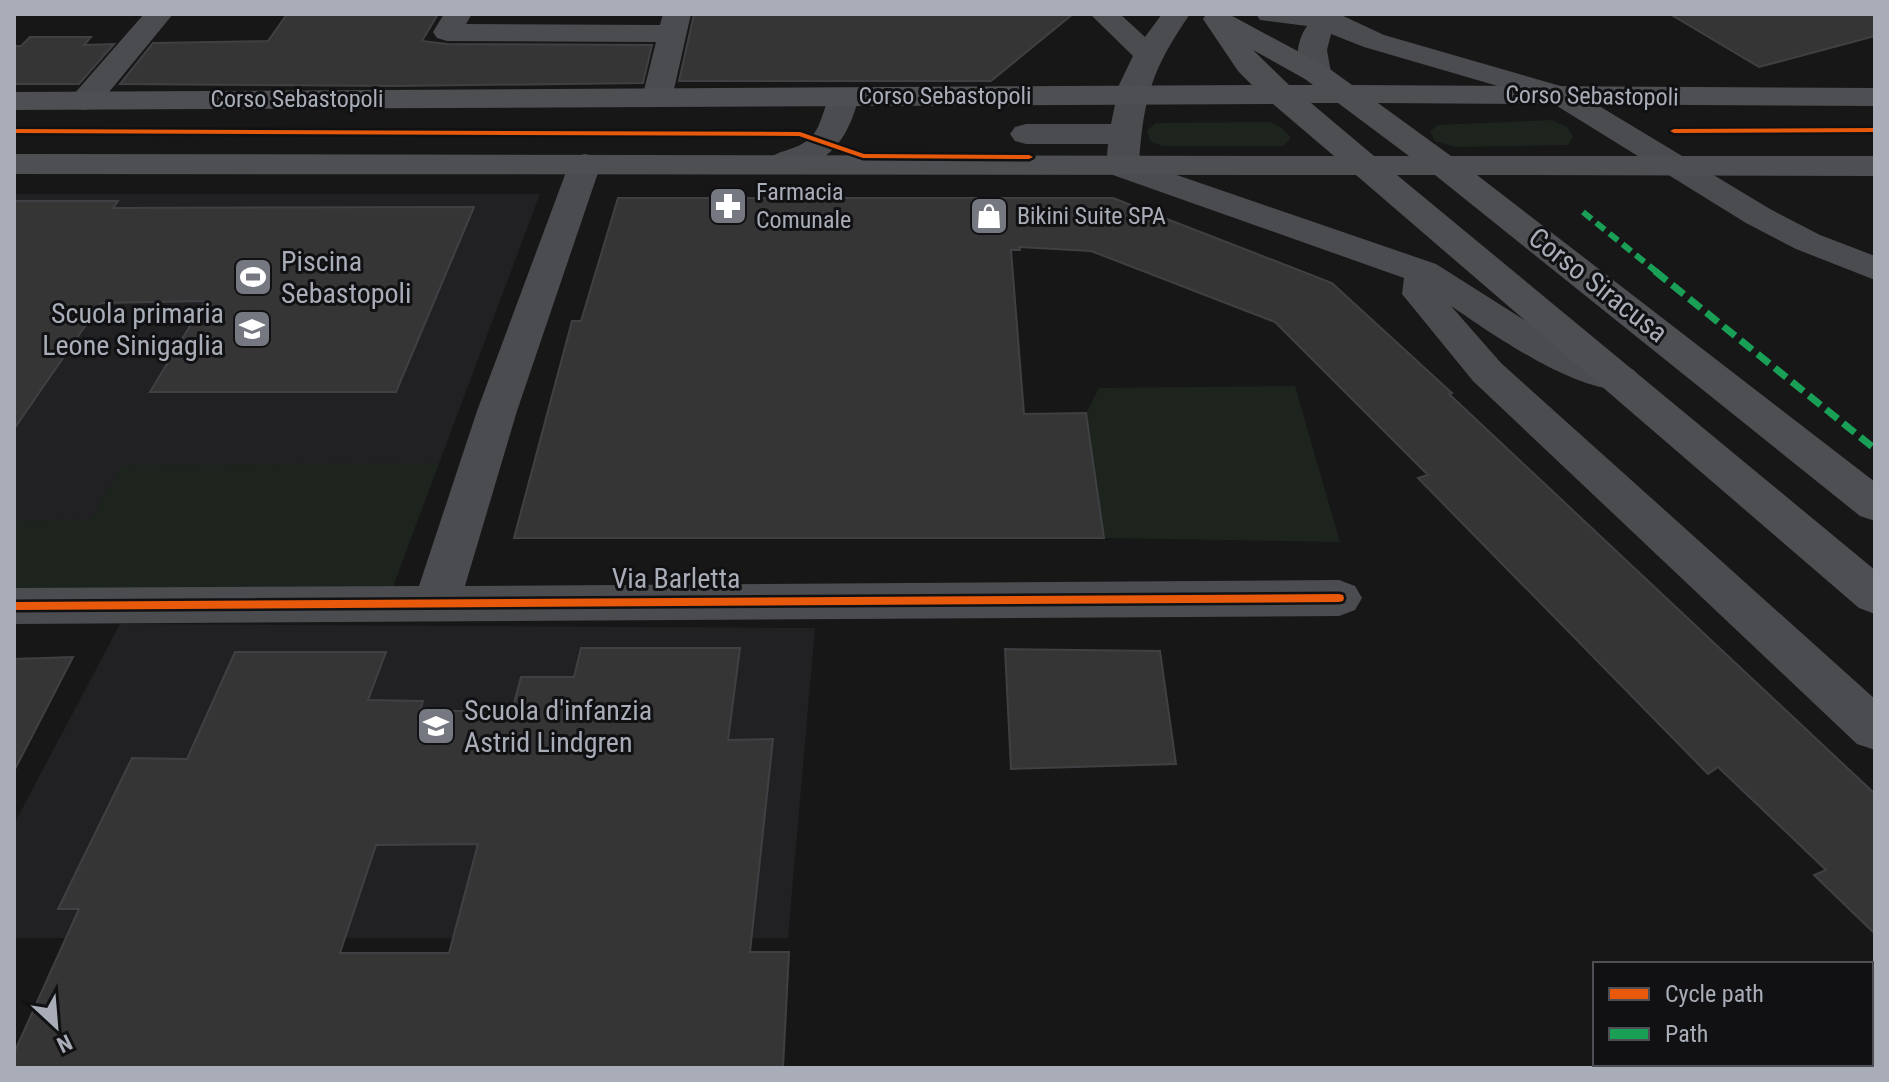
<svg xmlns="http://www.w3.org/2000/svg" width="1889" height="1082" viewBox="0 0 1889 1082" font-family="'Roboto Condensed',sans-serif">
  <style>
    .built { fill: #212123 }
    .green { fill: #1d241e }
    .building { fill: #353536; stroke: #3f4043; stroke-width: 2; fill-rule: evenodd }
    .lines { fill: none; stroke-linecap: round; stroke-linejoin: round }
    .minor { fill: #4b4c50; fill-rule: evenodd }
    .major { fill: #4d4f52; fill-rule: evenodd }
    .quiet-far1 { stroke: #1a9f57; stroke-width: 6; stroke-dasharray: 11 6; stroke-linecap: butt }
    .quiet { stroke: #1a9f57; stroke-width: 7; stroke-dasharray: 15 7; stroke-linecap: butt }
    .cycleway-casing { stroke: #111113; stroke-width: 5 }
    .cycleway { fill: #e8590c; fill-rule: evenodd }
    .labels { text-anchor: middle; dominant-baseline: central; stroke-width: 6; stroke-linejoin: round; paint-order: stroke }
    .far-street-label { font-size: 24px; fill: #a8adb8; stroke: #111113 }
    .far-poi-label { font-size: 24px; fill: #a8adb8; stroke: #111113; text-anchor: start }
    .poi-label { font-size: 28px; fill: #a8adb8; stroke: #111113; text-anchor: start }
    .street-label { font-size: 28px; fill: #a8adb8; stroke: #111113 }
  </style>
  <rect width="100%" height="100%" fill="#171717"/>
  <path class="built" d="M14,194H540L392,589L14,588Z
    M120,624L815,628L788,938H14V824Z"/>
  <path class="green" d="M1552,120L1567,127L1573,136L1568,145L1455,147L1435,141L1430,132L1437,125Z
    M1271,122L1282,128L1291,138L1284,146H1162L1150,141L1147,130L1156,123Z
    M1295,386L1340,542L1104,538L1086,413L1099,388Z
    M439,463L392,589L14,588V521L91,519L123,465Z"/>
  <path class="building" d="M287,14H438L422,41L447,44L652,45L643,83L395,86L120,84L153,43L268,41Z
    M694,14H1073L991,81H679Z
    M1670,14H1875V36L1759,67Z
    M30,37H91L84,45L114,44L79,84H14V46H21Z
    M618,198H1113L1332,283L1452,393L1449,394L1875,794V934L1814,875L1826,870L1718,767L1708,774L1418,478L1428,475L1275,322L1091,251L1019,247L1020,250H1011L1024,414L1086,413L1104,538H514L572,321H581Z
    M14,201H118L113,208L474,207L396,392H150L205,301L101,303L14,429Z
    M581,648H740L728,740L773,739L750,952H789L783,1068H14V1053L79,909H58L132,758L187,759L235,652H386L368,700L423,701L420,711H512L521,677H574ZM478,844L449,953H340L376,845Z
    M1005,649L1160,651L1176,764L1011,769Z
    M73,657L14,771V659Z"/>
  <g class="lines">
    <path class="minor" d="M144,14H173L96,108L85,110L74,108L70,101L74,94Z
      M444,14H472L466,24L660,25L663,14H691L672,98L668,104L657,107L646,104L642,98L656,42L447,41L437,38L433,32Z
      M1090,14H1120L1145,37L1162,14H1190C1152,69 1144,96 1139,162L1436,264L1564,345L1634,370L1640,379L1634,388C1586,401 1491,333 1451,306L1501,363L1875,699V750L1857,744L1473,381L1402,294L1404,278L1110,174L1106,167L1108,144H1026L1015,141L1010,134L1015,127L1026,124H1111L1119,85L1133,56Z
      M1256,14H1339L1384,35L1571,89L1770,209L1820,235L1875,256V280L1796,249L1746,223L1549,101L1364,47L1331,34L1327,50L1331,73L1327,79L1316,82L1305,79C1294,63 1296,42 1307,26L1260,20Z
      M844,88L855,91L859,97C849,134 835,159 796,170C785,173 777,175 765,172L761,165C771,150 797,152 811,137C823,125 823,105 833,91Z
      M585,154L597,157L601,164L517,411L465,586L1339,580L1355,586L1362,598L1355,610L1339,616L14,624V588L419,586L477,411L569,164L573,157Z"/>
    <path class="major" d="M1206,14H1228L1236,18L1327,67L1352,85L1875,88V106L1378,103L1451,156H1875V176L1477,175L1875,482V521L1860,516L1435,175H1397L1875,570V614L1859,608L1356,175L14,174V154L1334,156L1273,104L14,110V92L1252,85L1238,71L1203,19ZM1253,50L1305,79L1313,85H1289ZM1311,103H1338L1409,156H1374Z"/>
    <path class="quiet-far1" d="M1583,212L1658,273"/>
    <path class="quiet" d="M1655,271L1875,449"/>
    <g class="cycleway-casing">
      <path id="cycleway" d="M1875,128V132L1674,133L1670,131L1674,129Z
        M14,129L800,132L864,154L1029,155L1033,157L1029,159L863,158L799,136L14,133Z
        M1339,594L1343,595L1344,598L1343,601L1339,602L14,610V602Z"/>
    </g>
    <use href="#cycleway" class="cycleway"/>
  </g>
  <defs>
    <g id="pharmacy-square" transform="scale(2)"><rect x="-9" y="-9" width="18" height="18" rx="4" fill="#757880" stroke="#111113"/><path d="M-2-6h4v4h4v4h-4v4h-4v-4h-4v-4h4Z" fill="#fff"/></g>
    <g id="shop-square" transform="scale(2)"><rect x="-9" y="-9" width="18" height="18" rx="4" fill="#757880" stroke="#111113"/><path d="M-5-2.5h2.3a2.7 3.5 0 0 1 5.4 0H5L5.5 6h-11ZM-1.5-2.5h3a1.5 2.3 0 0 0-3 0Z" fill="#fff"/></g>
    <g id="stadium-square" transform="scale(2)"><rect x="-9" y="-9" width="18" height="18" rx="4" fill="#757880" stroke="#111113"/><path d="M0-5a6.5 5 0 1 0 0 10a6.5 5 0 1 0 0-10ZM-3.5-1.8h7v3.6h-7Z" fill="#fff"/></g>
    <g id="school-square" transform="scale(2)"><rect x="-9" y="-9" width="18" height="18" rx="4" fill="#757880" stroke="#111113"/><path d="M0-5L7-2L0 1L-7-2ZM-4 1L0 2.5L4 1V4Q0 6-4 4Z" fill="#fff"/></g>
  </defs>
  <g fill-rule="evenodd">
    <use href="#pharmacy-square" x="728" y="206"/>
    <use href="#shop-square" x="989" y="216"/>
    <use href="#stadium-square" x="253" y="277"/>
    <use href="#school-square" x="252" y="329"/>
    <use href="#school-square" x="436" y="726"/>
  </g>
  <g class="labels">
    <g class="far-street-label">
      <text x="945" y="96">Corso Sebastopoli</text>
      <text transform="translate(1592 96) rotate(1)">Corso Sebastopoli</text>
      <text x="297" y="99">Corso Sebastopoli</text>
    </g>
    <g class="far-poi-label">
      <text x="756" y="192">Farmacia<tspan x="756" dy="28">Comunale</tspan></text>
      <text x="1017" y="216">Bikini Suite SPA</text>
    </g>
    <g class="poi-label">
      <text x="281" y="261">Piscina<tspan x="281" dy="32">Sebastopoli</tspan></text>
      <text x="224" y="313" text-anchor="end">Scuola primaria<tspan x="224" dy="32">Leone Sinigaglia</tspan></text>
      <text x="464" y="710">Scuola d'infanzia<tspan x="464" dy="32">Astrid Lindgren</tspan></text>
    </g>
    <g class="street-label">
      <text transform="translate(1598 285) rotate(38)">Corso Siracusa</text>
      <text x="676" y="578">Via Barletta</text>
    </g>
  </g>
  <rect width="1889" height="1082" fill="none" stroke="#a8adb8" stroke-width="32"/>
  <rect x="1593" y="962" width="280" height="104" fill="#111113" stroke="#4d4f55" stroke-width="2"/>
  <rect x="1609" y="988" width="40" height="12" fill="#e8590c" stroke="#4d4f55" stroke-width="2"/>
  <text x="1665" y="1002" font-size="24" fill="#a8adb8">Cycle path</text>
  <rect x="1609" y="1028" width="40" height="12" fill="#1a9f57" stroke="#4d4f55" stroke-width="2"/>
  <text x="1665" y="1042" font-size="24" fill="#a8adb8">Path</text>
  <g transform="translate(56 1026) rotate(154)" stroke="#111113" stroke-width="6" paint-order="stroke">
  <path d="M0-6L14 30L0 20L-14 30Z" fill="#a8adb8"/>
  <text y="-12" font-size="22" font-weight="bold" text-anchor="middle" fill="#a8adb8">N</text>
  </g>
</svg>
